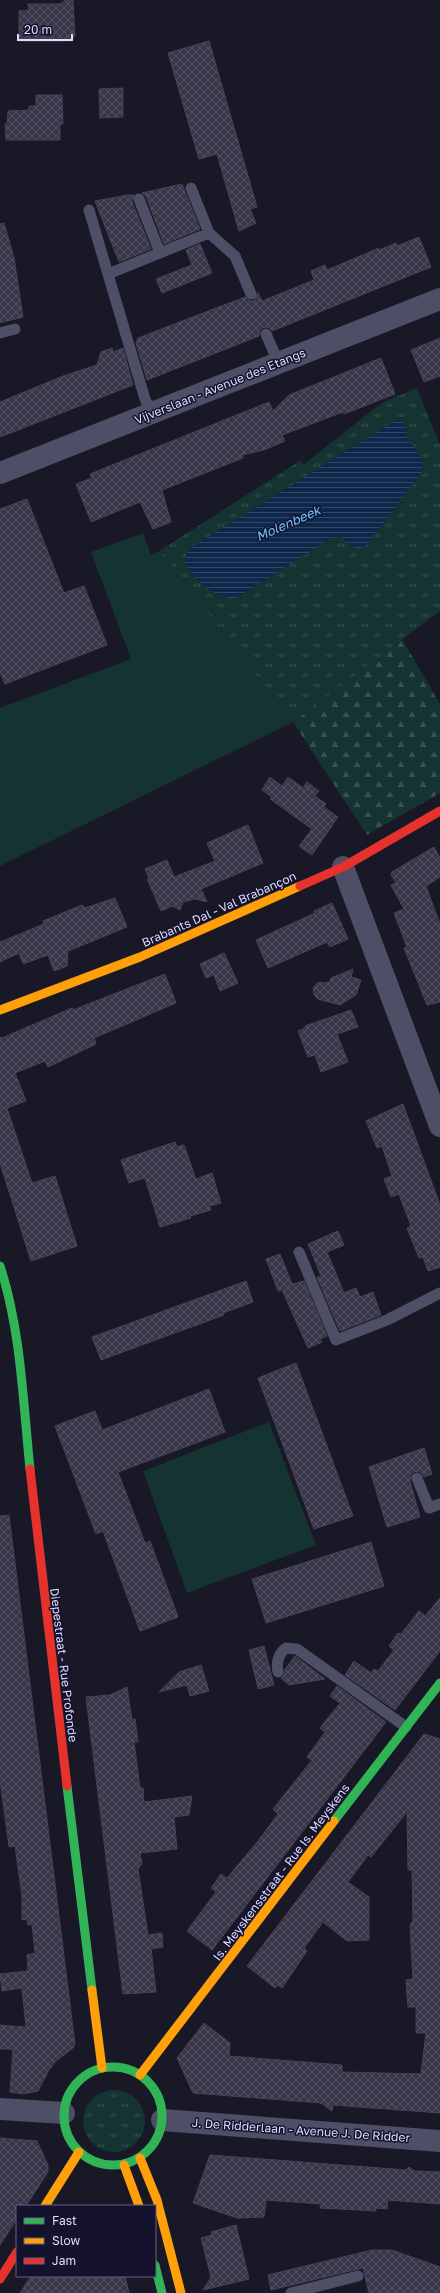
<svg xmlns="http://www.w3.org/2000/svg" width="440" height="2293" viewBox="0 0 440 2293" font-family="'Golos Text',sans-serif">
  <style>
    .grass { fill: #153331 }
    .forest { fill: url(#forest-firs) }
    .park { fill: url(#park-tufts) }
    .water { fill: url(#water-rules) }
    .building { fill: url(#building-cross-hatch); stroke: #454359 }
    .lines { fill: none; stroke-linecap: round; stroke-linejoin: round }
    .lane { stroke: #4e4e67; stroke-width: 11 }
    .street { stroke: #4e4e67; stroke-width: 22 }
    .fast { stroke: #30b455; stroke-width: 9 }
    .slow { stroke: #ff9f0a; stroke-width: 9 }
    .jam { stroke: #e5322d; stroke-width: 9 }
    .labels { text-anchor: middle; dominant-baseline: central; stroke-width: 3; stroke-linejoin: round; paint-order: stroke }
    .street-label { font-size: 12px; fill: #dfddff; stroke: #14122d }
    .water-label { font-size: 13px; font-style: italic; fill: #6bc4ff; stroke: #14122d }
  </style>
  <defs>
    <pattern id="forest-firs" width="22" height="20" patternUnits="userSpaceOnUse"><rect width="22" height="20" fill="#153331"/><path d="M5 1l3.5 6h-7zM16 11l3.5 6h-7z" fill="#375050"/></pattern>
    <pattern id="park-tufts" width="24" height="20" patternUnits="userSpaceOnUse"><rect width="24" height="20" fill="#153331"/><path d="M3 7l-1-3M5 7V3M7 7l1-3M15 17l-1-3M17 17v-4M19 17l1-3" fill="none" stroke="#375050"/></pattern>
    <pattern id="water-rules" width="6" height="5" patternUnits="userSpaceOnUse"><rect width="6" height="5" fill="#0e284c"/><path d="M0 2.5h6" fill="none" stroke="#314767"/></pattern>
    <pattern id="building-cross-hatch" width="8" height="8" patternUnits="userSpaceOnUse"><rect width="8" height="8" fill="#383648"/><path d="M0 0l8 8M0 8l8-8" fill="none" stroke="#545363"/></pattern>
  </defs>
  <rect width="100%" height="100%" fill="#191827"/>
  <path class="grass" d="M143,533L151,555L159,551L293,722L0,866V708L131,659L91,552Z
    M269,1422L316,1545L187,1593L143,1471Z"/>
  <path class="forest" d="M402,639L440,704V793L367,835L293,722Z"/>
  <path class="park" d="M417,388L440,445V611L293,722L159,551L301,460L303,465L383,402Z
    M83 2121a31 31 0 1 1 62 0a31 31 0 1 1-62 0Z"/>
  <path class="water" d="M398,419L405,424L407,436L422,459V472L367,545L359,549L350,546L341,536L330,539L235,599C213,596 196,582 184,562L187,553L195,545Z"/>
  <path class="building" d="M66,0H73L75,36L71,41H19V11L29,10L28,4H60Z
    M209,41L257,207L250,209L256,223L239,231L217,154L199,159L168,53Z
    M123,88V117L100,118L99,89Z
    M36,95H62L63,124H60V140H6L5,124H7L8,111L29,110V106H36Z
    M182,184L200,229L164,244L146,196L142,193Z
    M128,195H134L132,202L151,249L119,262L95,201Z
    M4,223L14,258L23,317L0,323V224Z
    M419,237L431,267L272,331L270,328L264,327L260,330L259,336L147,380L136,343L138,338L245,297L250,301H253L258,293L262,301L314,280L311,271L325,265L327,270L379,248V250L396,243L397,246Z
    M200,244L212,273L162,293L156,279L192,265L186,250Z
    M440,338V376L424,382L411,350Z
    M112,348L113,352L123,348L133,385L0,437V402L63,376L97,365L101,352Z
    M381,358L395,394L344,414L343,412L282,435L285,441L264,450L242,455L243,458L162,490L171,522L153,529L140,502L91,522L76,484L92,478L90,474L269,402L273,411L289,395Z
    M27,499L64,593L84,586L107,645L5,684L0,672V509Z
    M270,777L282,786L288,777L303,788L307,782L319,791L315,796L326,804L324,807L338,817L312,855L299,846L312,829L270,799L272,797L262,790Z
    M248,825L263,863L201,889L207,902L195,899L183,902L180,910L172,906L161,911L147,879L149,878L145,869L167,860L174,877L215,861L207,843Z
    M434,847L440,858V877L426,886L440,924V1002L427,1005L404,948L407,947L394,913L404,909L391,885L396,883L391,875L392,872Z
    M115,898L127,927L68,951L67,966L54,971L48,955L23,964L19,953L0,962V942L44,924L43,921L82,905L85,908Z
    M332,903L348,939L330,947L327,942L268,968L256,940L315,913L314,911Z
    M224,953L238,983L220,991L214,975L206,978L200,964Z
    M353,969L351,977L361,980L356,995L340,1005L318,999L314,995L313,988L317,983L330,982L331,978Z
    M165,974L176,1003L94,1038L96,1044L48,1067L45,1061L15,1073L26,1101L7,1108L32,1183L55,1176L77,1246L31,1261L0,1163V1037L2,1038L72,1008L73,1010Z
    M351,1010L358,1027L337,1034L348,1062L321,1072L315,1055L308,1057L298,1031L306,1028L305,1026Z
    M403,1104L440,1205V1267L428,1271L423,1257L419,1258L407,1228L411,1226L399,1194L391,1197L384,1179L392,1176L382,1146L377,1148L366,1121Z
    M175,1142L177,1147L184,1145L196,1179L212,1173L221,1203L209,1206L211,1210L190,1216L191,1218L160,1227L145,1178L129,1183L121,1160Z
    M338,1231L344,1245L327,1252L344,1293L356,1288L360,1297L373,1292L381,1315L340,1331L317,1277L321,1276L308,1244Z
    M280,1254L292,1284L304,1281L327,1336L320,1339L322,1342L308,1348L282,1290L278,1291L266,1259Z
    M246,1281L253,1302L223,1313L224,1315L101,1360L92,1337Z
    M296,1363L353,1516L314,1529L258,1378Z
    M209,1389L225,1432L118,1472L145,1543L150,1541L178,1617L140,1631L103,1531L96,1534L55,1426L95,1411L102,1430Z
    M424,1448L432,1474L424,1477L421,1472L415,1471L411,1474L410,1481L420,1517L387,1527L369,1467Z
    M9,1515L75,2044L73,2048L56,2061L49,2070L38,2091L23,2094L10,2092L13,2049H0V2025L26,2027L22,1988L2,1991L0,1974L28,1971L27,1955L35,1953L32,1924L28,1925L27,1919L22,1920V1896L15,1846L9,1847L0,1780V1516Z
    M371,1542L384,1586L266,1623L252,1579Z
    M440,1598V1651L395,1710L345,1675L354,1661L371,1673L374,1669L378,1671L394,1650L389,1646L398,1633L401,1634L419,1611L425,1616Z
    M264,1646L274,1685L258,1689L249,1650Z
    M295,1656L325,1679L289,1685L281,1678L284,1675L285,1669Z
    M201,1665L209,1691L190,1696L187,1685L159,1692L179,1672Z
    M337,1686L386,1722L212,1950L187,1931L216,1892L211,1888L221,1874L227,1878L258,1841L278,1814L273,1809L312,1760L307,1757L325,1732L320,1728L340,1703L330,1696Z
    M127,1687L132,1720L135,1719L138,1742H134L140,1788H143L144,1802L192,1796L189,1815L174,1817L177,1849L140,1853L142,1864L138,1869L148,1935L162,1933L163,1947L151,1949L156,1992L123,1994L86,1697L110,1695Z
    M424,1734L440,1739V2113L333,2105L332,2111L321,2103L193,2093L177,2058L204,2023L230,2043L229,2056L342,2065V2072L421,2074L426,2033H416V2007H408L406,1980L413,1979L410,1925L413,1921L412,1870H408L407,1812L371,1857L368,1855L348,1882L369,1897V1940L347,1941L323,1922L304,1948L307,1951L282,1988L278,1985L275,1988L247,1966Z
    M0,2138L37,2141L48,2165V2172L26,2206H17V2219L0,2245Z
    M210,2155L406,2170L409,2167L414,2171L440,2172V2204L388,2200L387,2209L376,2208V2211L320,2208L321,2204L266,2200L264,2217L237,2218L193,2203Z
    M236,2225L249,2279L203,2290L211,2277L201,2238L212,2235L211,2232Z
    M372,2250H392L440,2267V2293H369L363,2268L271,2290L268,2275Z
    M31,2276H125L129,2293H20Z"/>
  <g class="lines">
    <path class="lane" d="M139,199L160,253
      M89,210L145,399L152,414
      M209,233L235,256L251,294
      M108,274L209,233L191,188
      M0,333L15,329
      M266,334L278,362
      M299,1252L336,1340L387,1320L440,1293
      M417,1478L429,1508L440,1504
      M278,1672C276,1662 278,1654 286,1648L297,1649L406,1727
      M291,2293L358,2276"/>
    <path class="street" d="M0,473L440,299
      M343,867L440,1126
      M0,2109L64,2113
      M162,2120L440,2141"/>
    <path class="fast" d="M0,1266C21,1330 23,1402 30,1469
      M67,1786L92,1990
      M334,1821L440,1683
      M64 2116a49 49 0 1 1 98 0a49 49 0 1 1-98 0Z
      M155,2265L162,2293"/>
    <path class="slow" d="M0,1010L140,957L300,886
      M92,1990L102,2068
      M140,2075L334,1821
      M140,2158L157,2200L181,2293
      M124,2165L139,2206
      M45,2206L79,2152"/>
    <path class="jam" d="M300,886L343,867L440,811
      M30,1469L67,1786
      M0,2279L17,2252"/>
  </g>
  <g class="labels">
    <g class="street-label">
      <text transform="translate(220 386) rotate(-22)">Vijverslaan - Avenue des Etangs</text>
      <text transform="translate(219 909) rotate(-24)">Brabants Dal - Val Brabançon</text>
      <text transform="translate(64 1665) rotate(83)">Diepestraat - Rue Profonde</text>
      <text transform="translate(281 1872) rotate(-53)">Is. Meyskensstraat - Rue Is. Meyskens</text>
      <text transform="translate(301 2130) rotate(4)">J. De Ridderlaan - Avenue J. De Ridder</text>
    </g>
    <g class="water-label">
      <text transform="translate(288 523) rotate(-24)">Molenbeek</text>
    </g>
  </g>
  <rect x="16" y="2205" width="140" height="72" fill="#14122d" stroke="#656381"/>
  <rect x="24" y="2218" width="20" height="6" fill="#30b455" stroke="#656381"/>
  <text x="52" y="2225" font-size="12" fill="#dfddff">Fast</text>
  <rect x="24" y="2238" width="20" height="6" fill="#ff9f0a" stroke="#656381"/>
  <text x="52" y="2245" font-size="12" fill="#dfddff">Slow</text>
  <rect x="24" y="2258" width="20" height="6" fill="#e5322d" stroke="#656381"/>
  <text x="52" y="2265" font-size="12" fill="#dfddff">Jam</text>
  <path d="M18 34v6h54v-6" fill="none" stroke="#dfddff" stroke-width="2"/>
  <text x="24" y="34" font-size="12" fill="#dfddff" stroke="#14122d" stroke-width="3" paint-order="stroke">20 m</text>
</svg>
